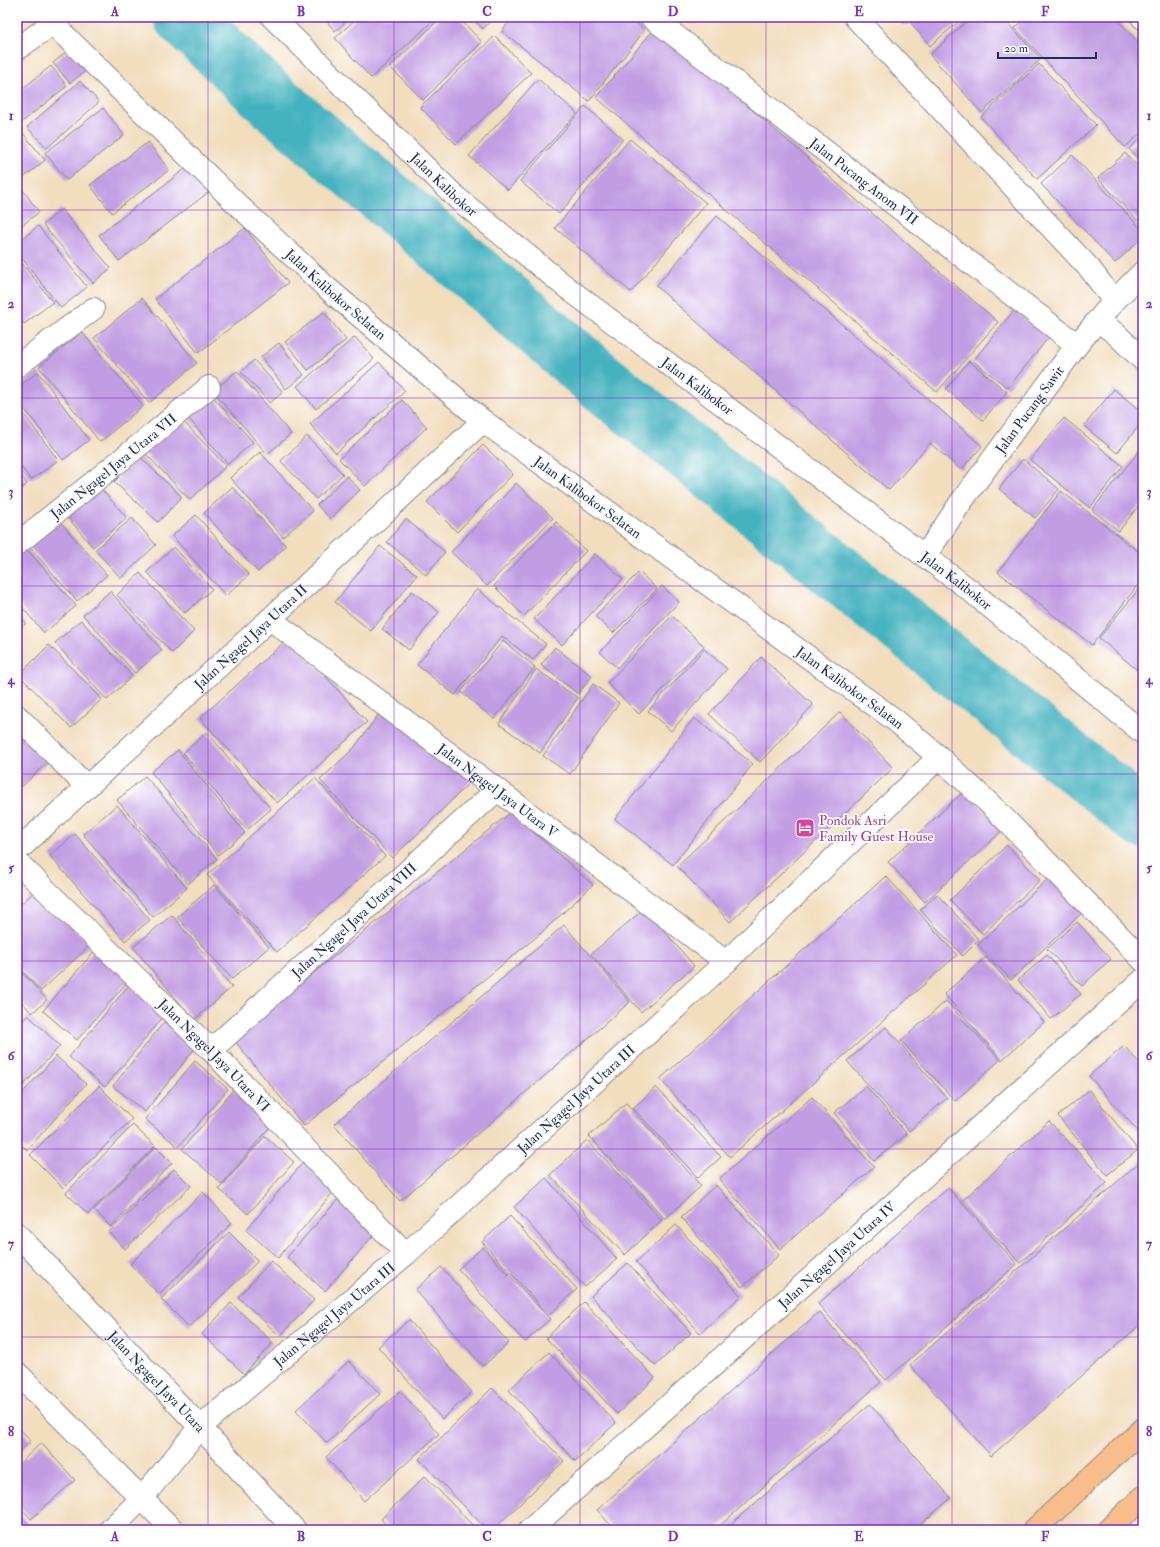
<svg xmlns="http://www.w3.org/2000/svg" width="1160" height="1547" viewBox="0 0 1160 1547" font-family="'IM FELL Double Pica',serif">
  <style>
    .lines { fill: none; stroke-linecap: round; stroke-linejoin: round }
    .river { stroke: #44b2bf; stroke-width: 59 }
    .building { fill: #c29de3 }
    .minor-casing { stroke: #86868e; stroke-width: 24 }
    .tertiary-casing { stroke: #86868e; stroke-width: 24 }
    .primary-casing { stroke: #86868e; stroke-width: 24 }
    .minor { stroke: #fff; stroke-width: 22 }
    .tertiary { stroke: #fff; stroke-width: 22 }
    .primary { stroke: #f8bd89; stroke-width: 22 }
    .grid { fill: none; stroke: #7b2cbf; stroke-width: 1; stroke-opacity: 0.55 }
    .labels { text-anchor: middle; dominant-baseline: central; stroke-width: 3.5; stroke-linejoin: round; paint-order: stroke }
    .street-label { font-size: 14px; fill: #1b2f5e; stroke: #fff }
    .hotel-label { font-size: 14px; fill: #b23c85; stroke: #fff; text-anchor: start }
    .neatline { fill: none; stroke: #7b2cbf; stroke-width: 1.5 }
    .grid-label { font-size: 13px; text-anchor: middle; font-weight: bold; fill: #7b2cbf }
  </style>
  <rect width="100%" height="100%" fill="#fff"/>
  <filter id="ink" filterUnits="userSpaceOnUse"><feTurbulence type="fractalNoise" baseFrequency=".025" numOctaves="2"/><feDisplacementMap in="SourceGraphic" scale="8" xChannelSelector="R" yChannelSelector="G"/><feConvolveMatrix kernelMatrix="1 2 1 2 8 2 1 2 1" color-interpolation-filters="sRGB"/></filter>
  <filter id="wash" filterUnits="userSpaceOnUse"><feTurbulence type="fractalNoise" baseFrequency=".012" numOctaves="4" result="noise"/><feDisplacementMap in="SourceGraphic" scale="16" xChannelSelector="R" yChannelSelector="G"/><feGaussianBlur stdDeviation="0.9" result="paint"/><feColorMatrix in="noise" values="0 0 0 0 0 0 0 0 0 0 0 0 0 0 0 0 0 1.4 0 .05"/><feComposite in="paint" operator="in"/></filter>
  <g filter="url(#wash)">
    <rect width="100%" height="100%" fill="#f2ddbd"/>
    <g class="lines">
      <path class="river" d="M183,17L274,102L599,380L1143,819"/>
    </g>
    <g id="blocks">
      <path class="building" d="M323,17H351L335,31Z
        M358,17H437L371,78L335,38Z
        M441,17H458L482,42L423,100L390,67Z
        M471,17H494L483,29Z
        M513,17H629L645,30L589,101L502,31Z
        M899,17H913L905,24Z
        M916,17H964L930,46L910,22Z
        M971,17H1002L1041,59L982,113L930,55Z
        M1027,17H1115L1143,48V131L1125,147L1015,28Z
        M656,27L998,322L937,392L596,97Z
        M495,36L531,73L456,144L420,107Z
        M70,49L87,70L70,83L53,63Z
        M1039,64L1096,125L1037,179L981,117Z
        M51,66L67,86L22,122L17,115V93Z
        M538,79L577,113L508,190L469,156Z
        M80,81L99,102L47,148L27,127Z
        M585,106L623,139L559,214L520,181Z
        M103,108L124,135L67,180L45,153Z
        M17,126L45,160L21,180L17,175Z
        M1143,136V165L1129,149Z
        M630,139L706,203L631,292L555,228Z
        M148,142L169,170L112,213L90,185Z
        M1125,153L1143,172V215L1137,220L1098,178Z
        M1072,155L1143,231V237L1115,263L1041,184Z
        M190,165L210,191L119,261L99,235Z
        M17,182L39,212L17,229Z
        M61,209L111,268L93,283L43,225Z
        M717,216L982,446L961,470L930,443L889,490L656,286Z
        M38,226L87,287L61,308L17,252V243Z
        M245,228L288,283L198,353L155,299Z
        M17,257L53,302L24,324L17,315Z
        M142,298L197,363L149,403L94,338Z
        M1014,310L1049,337L1008,388L973,361Z
        M324,312L346,340L308,370L285,342Z
        M82,332L143,406L100,442L39,367Z
        M355,337L374,359L316,409L297,386Z
        M279,343L304,375L286,389L261,357Z
        M254,360L283,392L270,403L241,372Z
        M969,361L1007,392L983,420L946,389Z
        M379,362L405,391L336,453L310,424Z
        M237,371L291,434L267,454L213,391Z
        M38,372L89,440L63,460L17,399V388Z
        M1114,389L1143,413V421L1117,453L1084,426Z
        M208,391L253,442L228,464L183,412Z
        M402,400L427,427L365,486L339,459Z
        M17,405L58,460L31,480L17,461Z
        M180,418L226,466L190,500L145,453Z
        M1064,418L1123,466L1090,508L1030,460Z
        M307,436L343,474L316,499L281,461Z
        M483,445L513,474L457,532L427,502Z
        M1143,446V500L1119,531L1092,510Z
        M260,452L313,511L283,537L230,478Z
        M139,456L182,497L158,522L114,482Z
        M1023,459L1059,489L1035,518L999,489Z
        M17,470L27,484L17,492Z
        M347,476L360,490L330,519L317,505Z
        M96,483L127,518L93,547L63,512Z
        M516,483L553,518L487,586L451,552Z
        M232,487L286,546L258,572L204,513Z
        M1061,491L1143,555V578L1092,645L998,572Z
        M196,515L249,575L226,596L172,536Z
        M55,516L107,575L77,601L25,542Z
        M132,518L156,545L121,578L95,550Z
        M406,519L445,552L426,575L387,542Z
        M556,522L586,551L524,616L494,586Z
        M21,542L76,606L44,633L17,601V545Z
        M380,546L417,575L371,631L335,602Z
        M174,547L212,589L185,613L147,572Z
        M595,554L623,579L562,645L534,619Z
        M639,572L657,589L613,633L595,616Z
        M140,573L194,631L172,653L117,595Z
        M1143,584V675L1099,638Z
        M662,586L679,602L617,668L600,652Z
        M477,589L546,644L533,660L502,636L455,695L417,665Z
        M110,591L162,650L135,673L83,615Z
        M412,591L439,612L409,650L382,629Z
        M17,613L26,623L17,632Z
        M672,616L704,646L639,714L607,683Z
        M81,620L132,676L107,700L55,643Z
        M290,637L367,722L277,803L200,718Z
        M503,641L535,667L494,719L461,692Z
        M49,645L102,699L71,728L19,675Z
        M555,647L592,676L578,694L541,665Z
        M704,649L727,669L671,731L648,711Z
        M761,657L813,705L760,762L709,714Z
        M536,669L578,698L540,753L499,724Z
        M593,684L619,703L570,774L543,756Z
        M382,710L475,777L426,826L392,858L320,780L354,748Z
        M840,712L893,768L730,922L677,866Z
        M694,718L753,764L673,865L615,819Z
        M17,720L52,758L17,791Z
        M207,732L271,809L247,830L183,753Z
        M178,750L245,833L218,855L151,772Z
        M145,776L217,859L188,884L117,800Z
        M315,778L385,856L277,952L207,875Z
        M965,790L1003,830L925,902L888,862Z
        M117,805L187,888L153,917L83,834Z
        M511,812L593,885L540,934L304,1126L233,1039Z
        M75,834L150,920L125,941L50,856Z
        M1007,845L1040,880L983,934L950,900Z
        M1054,873L1087,908L1011,980L978,945Z
        M886,876L957,955L730,1157L660,1079Z
        M214,885L269,947L232,979L177,917Z
        M38,888L90,945L41,991L17,965V908Z
        M937,894L979,940L963,956L920,910Z
        M645,908L694,966L641,1012L591,954Z
        M172,915L232,987L194,1020L133,947Z
        M1077,922L1111,959L1082,986L1047,949Z
        M564,925L630,1002L400,1201L334,1124Z
        M96,949L130,979L77,1040L43,1011Z
        M1047,955L1081,994L1051,1019L1018,980Z
        M986,957L1044,1022L1002,1060L944,994Z
        M17,967L47,1000L32,1013L17,997Z
        M129,985L165,1015L105,1087L69,1057Z
        M946,1001L1000,1060L955,1101L901,1041Z
        M28,1015L60,1046L17,1092V1027Z
        M164,1022L196,1047L145,1112L113,1086Z
        M886,1027L947,1098L909,1131L847,1061Z
        M1143,1043V1054L1138,1048Z
        M1124,1046L1143,1067V1137L1089,1076Z
        M56,1056L86,1084L27,1150L17,1141V1099Z
        M195,1061L228,1089L178,1147L145,1119Z
        M99,1086L132,1119L63,1188L30,1155Z
        M866,1086L907,1134L874,1161L834,1113Z
        M656,1087L721,1157L698,1178L633,1108Z
        M233,1090L273,1123L222,1184L182,1149Z
        M1089,1090L1138,1150L1107,1175L1058,1116Z
        M812,1097L874,1167L780,1249L719,1179Z
        M626,1103L701,1186L665,1219L589,1136Z
        M1049,1121L1107,1183L1020,1263L962,1201Z
        M133,1125L155,1146L88,1214L66,1193Z
        M265,1136L294,1162L248,1214L219,1189Z
        M587,1140L662,1220L625,1255L550,1175Z
        M156,1147L172,1163L111,1227L94,1210Z
        M307,1158L339,1185L278,1258L246,1230Z
        M1143,1159V1322L991,1456L910,1365Z
        M174,1169L191,1186L125,1249L109,1232Z
        M546,1178L617,1259L585,1287L514,1207Z
        M716,1185L779,1255L742,1287L681,1217Z
        M948,1188L1017,1264L886,1380L818,1304Z
        M203,1192L232,1223L159,1294L130,1264Z
        M340,1197L378,1230L325,1291L287,1257Z
        M510,1216L577,1289L549,1315L482,1242Z
        M676,1225L741,1296L700,1333L636,1262Z
        M229,1232L258,1261L189,1327L161,1299Z
        M483,1247L550,1319L525,1342L458,1269Z
        M271,1261L314,1300L280,1336L238,1297Z
        M628,1263L691,1333L655,1366L591,1296Z
        M441,1267L509,1343L483,1366L415,1290Z
        M584,1302L655,1378L617,1414L546,1338Z
        M231,1303L273,1343L244,1374L202,1334Z
        M819,1312L881,1382L715,1530H615L597,1510Z
        M409,1320L472,1392L442,1419L378,1347Z
        M549,1352L616,1423L575,1461L509,1390Z
        M349,1361L380,1394L327,1443L296,1410Z
        M492,1388L564,1461L493,1530H487L419,1459Z
        M400,1391L439,1434L364,1501L326,1457Z
        M870,1404L951,1498L914,1530H724Z
        M17,1426L31,1441L17,1454Z
        M41,1443L75,1480L31,1519L17,1504V1466Z
        M425,1476L477,1530H391L381,1519Z
        M17,1512L34,1530H17Z
        M602,1525L606,1530H596Z"/>
    </g>
  </g>
  <g filter="url(#ink)">
    <use href="#blocks" fill-opacity="0" stroke="#86868e" stroke-width="1"/>
    <g class="lines">
      <g class="minor-casing">
        <g id="minor">
          <path id="s1" d="M651,17L1077,345"/>
          <path d="M855,17L1090,269L1114,301"/>
          <path d="M1142,17L1143,18"/>
          <path d="M17,49L52,24"/>
          <path d="M1098,320L1116,334L1143,360"/>
          <path d="M17,366L93,309"/>
          <path id="s2" d="M17,544L153,434L209,387"/>
          <path id="s3" d="M925,556L961,502L1077,345L1114,301L1143,272"/>
          <path id="s4" d="M270,619L726,962"/>
          <path d="M17,716L87,787"/>
          <path id="s5" d="M17,851L270,619L483,421"/>
          <path id="s6" d="M17,862L211,1050L406,1254"/>
          <path id="s7" d="M211,1050L497,790"/>
          <path id="s8" d="M110,1530L142,1498L200,1427L406,1254L726,962L939,757"/>
          <path id="s9" d="M530,1530L1143,980"/>
        </g>
      </g>
      <g class="tertiary-casing">
        <g id="tertiary">
          <path id="s10" d="M46,17L239,206L327,288L483,421L895,720L939,757L994,808L1143,960"/>
          <path id="s11" d="M272,17L458,199L566,287L971,591L1143,733"/>
          <path id="s12" d="M17,1234L200,1427L295,1530"/>
          <path d="M17,1373L173,1530"/>
        </g>
      </g>
      <g class="primary-casing">
        <path id="primary" d="M1034,1530L1143,1429
          M1108,1530L1143,1497"/>
      </g>
      <use href="#minor" class="minor"/>
      <use href="#tertiary" class="tertiary"/>
      <use href="#primary" class="primary"/>
    </g>
  </g>
  <path class="grid" d="M208,17V1530M394,17V1530M580,17V1530M766,17V1530M952,17V1530M17,210H1143M17,398H1143M17,586H1143M17,774H1143M17,961H1143M17,1149H1143M17,1337H1143"/>
  <defs>
    <g id="hotel-square" transform="scale(1)"><rect x="-9" y="-9" width="18" height="18" rx="4" fill="#d1479c" stroke="#fff"/><path d="M-6-4.5h1.5V1H6V5H4.5V3h-9V5H-6ZM-4 0a1.8 1.8 0 1 1 3.6 0ZM.5 0V-2.5h3Q6-2.5 6 0Z" fill="#fff"/></g>
  </defs>
  <g fill-rule="evenodd">
    <use href="#hotel-square" x="805" y="828"/>
  </g>
  <g class="labels">
    <g class="street-label">
      <text stroke="none"><textPath href="#s1" startOffset="269">Jalan Pucang Anom VII</textPath></text>
      <text stroke="none"><textPath href="#s11" startOffset="240">Jalan Kalibokor</textPath></text>
      <text stroke="none"><textPath href="#s10" startOffset="401">Jalan Kalibokor Selatan</textPath></text>
      <text stroke="none"><textPath href="#s11" startOffset="564">Jalan Kalibokor</textPath></text>
      <text stroke="none"><textPath href="#s3" startOffset="180">Jalan Pucang Sawit</textPath></text>
      <text stroke="none"><textPath href="#s2" startOffset="124">Jalan Ngagel Jaya Utara VII</textPath></text>
      <text stroke="none"><textPath href="#s10" startOffset="725">Jalan Kalibokor Selatan</textPath></text>
      <text stroke="none"><textPath href="#s11" startOffset="888">Jalan Kalibokor</textPath></text>
      <text stroke="none"><textPath href="#s5" startOffset="317">Jalan Ngagel Jaya Utara II</textPath></text>
      <text stroke="none"><textPath href="#s10" startOffset="1049">Jalan Kalibokor Selatan</textPath></text>
      <text stroke="none"><textPath href="#s4" startOffset="285">Jalan Ngagel Jaya Utara V</textPath></text>
      <text stroke="none"><textPath href="#s7" startOffset="193">Jalan Ngagel Jaya Utara VIII</textPath></text>
      <text stroke="none"><textPath href="#s6" startOffset="276">Jalan Ngagel Jaya Utara VI</textPath></text>
      <text stroke="none"><textPath href="#s8" startOffset="636">Jalan Ngagel Jaya Utara III</textPath></text>
      <text stroke="none"><textPath href="#s9" startOffset="412">Jalan Ngagel Jaya Utara IV</textPath></text>
      <text stroke="none"><textPath href="#s8" startOffset="312">Jalan Ngagel Jaya Utara III</textPath></text>
      <text stroke="none"><textPath href="#s12" startOffset="203">Jalan Ngagel Jaya Utara</textPath></text>
    </g>
    <g class="hotel-label">
      <text x="819" y="820">Pondok Asri<tspan x="819" dy="16">Family Guest House</tspan></text>
    </g>
  </g>
  <rect width="1160" height="1547" fill="none" stroke="#fff" stroke-width="44"/>
  <path d="M998 52v6h98v-6" fill="none" stroke="#1b2f5e" stroke-width="2"/>
  <text x="1004" y="52" font-size="12" fill="#1b2f5e" stroke="#ffffff" stroke-width="3" paint-order="stroke">20 m</text>
  <rect x="22" y="22" width="1116" height="1503" class="neatline"/>
  <g class="grid-label">
    <text x="115" y="16">A</text>
    <text x="301" y="16">B</text>
    <text x="487" y="16">C</text>
    <text x="673" y="16">D</text>
    <text x="859" y="16">E</text>
    <text x="1045" y="16">F</text>
    <text x="11" y="120">1</text>
    <text x="1149" y="120">1</text>
    <text x="11" y="308">2</text>
    <text x="1149" y="308">2</text>
    <text x="11" y="496">3</text>
    <text x="1149" y="496">3</text>
    <text x="11" y="684">4</text>
    <text x="1149" y="684">4</text>
    <text x="11" y="872">5</text>
    <text x="1149" y="872">5</text>
    <text x="11" y="1060">6</text>
    <text x="1149" y="1060">6</text>
    <text x="11" y="1248">7</text>
    <text x="1149" y="1248">7</text>
    <text x="11" y="1436">8</text>
    <text x="1149" y="1436">8</text>
    <text x="115" y="1541">A</text>
    <text x="301" y="1541">B</text>
    <text x="487" y="1541">C</text>
    <text x="673" y="1541">D</text>
    <text x="859" y="1541">E</text>
    <text x="1045" y="1541">F</text>
  </g>
</svg>
